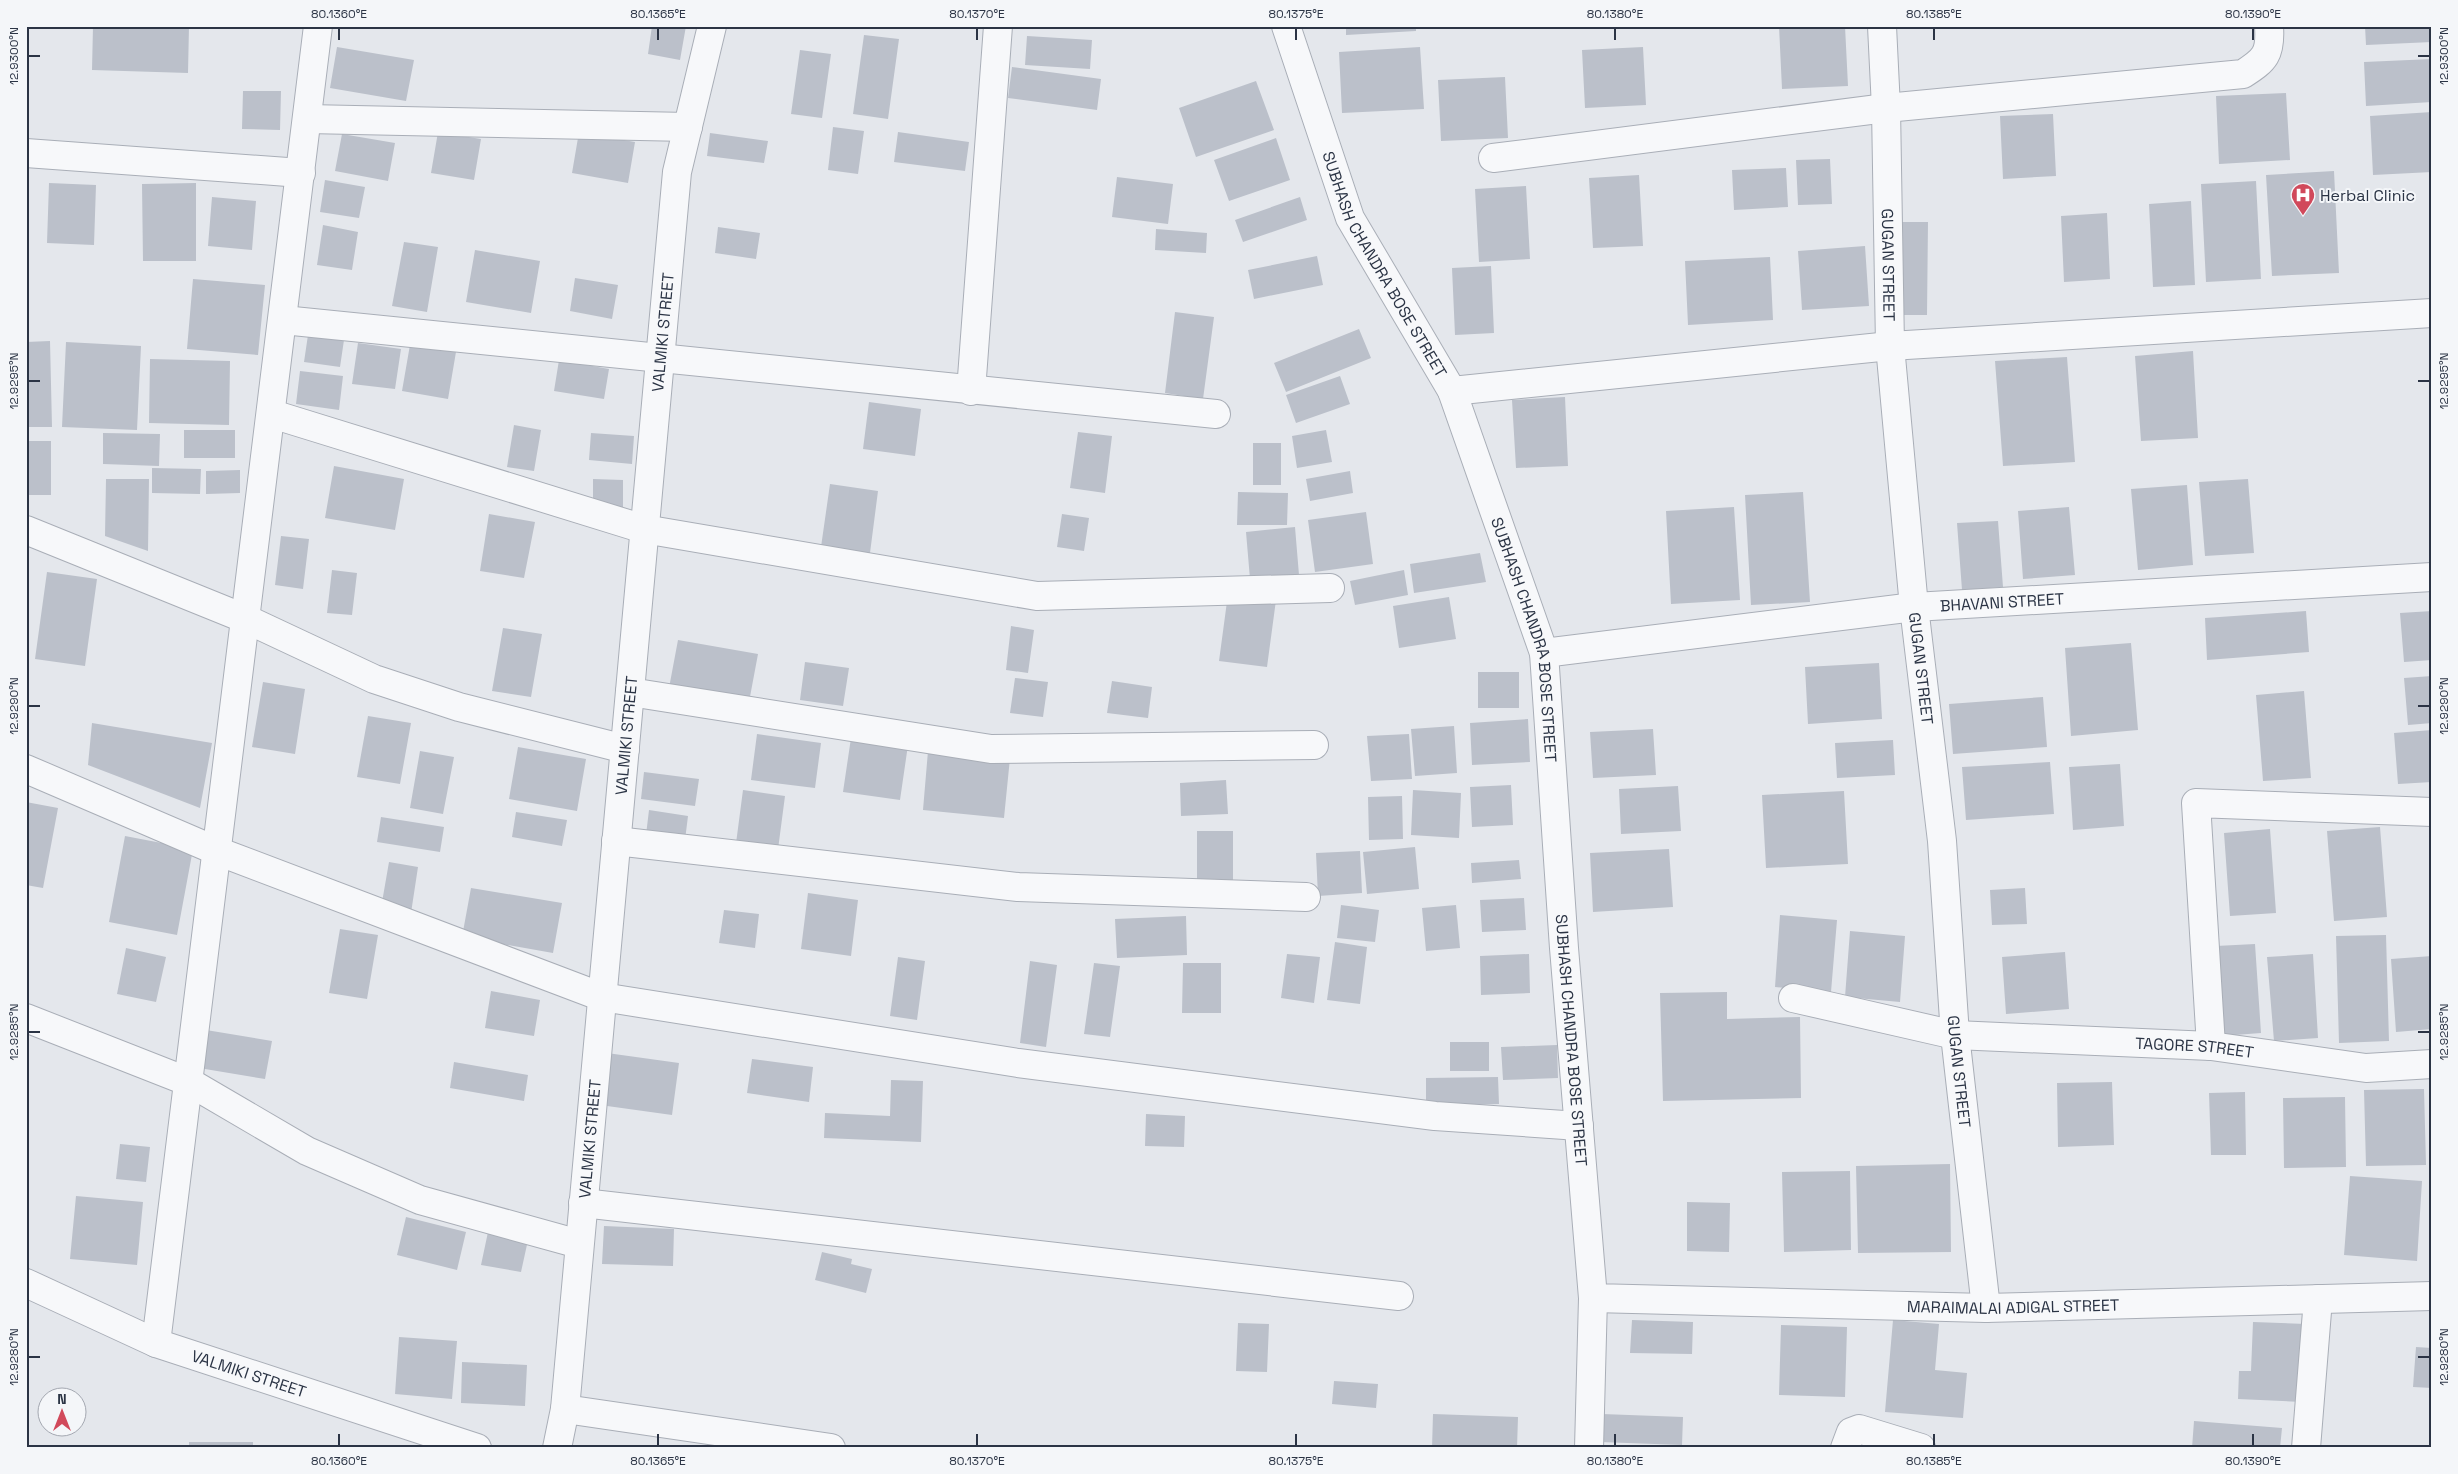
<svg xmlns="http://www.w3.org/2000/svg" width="2458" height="1474" viewBox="0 0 2458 1474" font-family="'Space Grotesk',sans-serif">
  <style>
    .building { fill: #bbc0ca }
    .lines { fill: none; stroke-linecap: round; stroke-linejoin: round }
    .minor-casing { stroke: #a9aeb7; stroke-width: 30 }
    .tertiary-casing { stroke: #a9aeb7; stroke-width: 30 }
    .minor { stroke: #f7f8fa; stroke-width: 28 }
    .tertiary { stroke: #f7f8fa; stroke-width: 28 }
    .ticks { fill: none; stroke: #2b3445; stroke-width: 2 }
    .labels { text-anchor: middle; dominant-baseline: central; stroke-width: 4; stroke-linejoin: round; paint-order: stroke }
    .poi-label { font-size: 16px; fill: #2b3445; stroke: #f4f6f9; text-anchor: start }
    .street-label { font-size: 16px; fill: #2b3445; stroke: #f4f6f9 }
    .neatline { fill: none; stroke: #2b3445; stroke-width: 2 }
    .ticks-label { font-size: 12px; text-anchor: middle; fill: #2b3445 }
  </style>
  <rect width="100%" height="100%" fill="#e4e7ec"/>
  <path class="building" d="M93,26H189L188,73L92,70Z
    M652,26H686L680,60L648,54Z
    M1346,26H1416V31L1346,35Z
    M1779,26H1845L1848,86L1782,89Z
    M2365,26H2432V42L2366,45Z
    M864,35L899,39L888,119L853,114Z
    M1027,36L1092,40L1090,69L1025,65Z
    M337,47L414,60L406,101L330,88Z
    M1420,47L1424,109L1342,113L1339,52Z
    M1643,47L1646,105L1585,108L1582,50Z
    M800,50L831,54L822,118L791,114Z
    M2432,59V102L2366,106L2364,62Z
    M1012,67L1101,79L1097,110L1008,98Z
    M1505,77L1508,138L1441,141L1438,80Z
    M1256,81L1274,130L1196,157L1179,108Z
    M243,91H281L280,130L242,129Z
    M2286,93L2290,160L2219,164L2216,96Z
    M2432,112V172L2373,175L2370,116Z
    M2053,114L2056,176L2003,179L2000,116Z
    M833,127L864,131L858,174L828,170Z
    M438,132L481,139L474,180L431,173Z
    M579,132L635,142L628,183L572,173Z
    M898,132L969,142L965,171L894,162Z
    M710,133L768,141L764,163L707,156Z
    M342,134L395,143L388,181L335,171Z
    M1276,138L1290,180L1229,201L1214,160Z
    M1830,159L1832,204L1798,205L1796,160Z
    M1786,168L1788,207L1734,210L1732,170Z
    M2334,171L2339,273L2272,276L2266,175Z
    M1639,175L1643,246L1593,248L1589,178Z
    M1117,177L1173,184L1168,224L1112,217Z
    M325,180L365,187L359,218L320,212Z
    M2256,181L2261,279L2206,282L2201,184Z
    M49,183L96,185L94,245L47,243Z
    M196,183V261H143L142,184Z
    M1526,186L1530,259L1479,262L1475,189Z
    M212,197L256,201L252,250L208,246Z
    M1300,197L1307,220L1243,242L1235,220Z
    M2191,201L2195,285L2153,287L2149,204Z
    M2107,213L2110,279L2064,282L2061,216Z
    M1893,222H1928L1927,315H1891Z
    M323,225L358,232L352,270L317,265Z
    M718,227L760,233L756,259L715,253Z
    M1156,229L1207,233L1206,253L1155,250Z
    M404,242L438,247L427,312L392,306Z
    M1865,246L1869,306L1802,310L1798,251Z
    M475,250L540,261L531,313L466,302Z
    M1317,256L1323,285L1254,299L1248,270Z
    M1770,257L1773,320L1688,325L1685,261Z
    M1491,266L1494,333L1455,335L1452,268Z
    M575,278L618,285L612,319L570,311Z
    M193,279L265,285L258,355L187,349Z
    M1175,312L1214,317L1203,399L1165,393Z
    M1359,329L1371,358L1286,392L1274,363Z
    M308,335L344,340L340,367L304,362Z
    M411,339L457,346L448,399L402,391Z
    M50,341L52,427H26V342Z
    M66,342L141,346L137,430L62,427Z
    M358,343L401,349L395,389L352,384Z
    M2193,351L2198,438L2141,441L2135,356Z
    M2067,357L2075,462L2003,466L1995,361Z
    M150,359L230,361L229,425L149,423Z
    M559,360L609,369L604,399L554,391Z
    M300,371L343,376L339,410L296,404Z
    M1340,376L1350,404L1296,423L1286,395Z
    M1565,397L1568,466L1516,468L1512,400Z
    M869,402L921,409L915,456L863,449Z
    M514,425L541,430L534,471L507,467Z
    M184,430H235V458H184Z
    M1326,430L1332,462L1297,468L1292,436Z
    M1078,432L1112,436L1105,493L1070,488Z
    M103,433L160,434L159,466L103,464Z
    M591,433L634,436L632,464L589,460Z
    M26,441H51V495H26Z
    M1253,443H1281V485H1253Z
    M334,466L404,479L395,530L325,518Z
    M152,468L201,469L200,494L152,493Z
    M240,470V493L206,494V471Z
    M1350,471L1353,493L1310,501L1306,479Z
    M106,479H149L148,551L105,536Z
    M593,479L623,480V511L593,510Z
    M2248,479L2254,553L2205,556L2199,482Z
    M830,484L878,491L870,553L821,547Z
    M2187,485L2193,565L2138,570L2131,489Z
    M1238,492L1288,493L1287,525H1237Z
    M1803,492L1810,602L1751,605L1745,495Z
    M1734,507L1740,600L1671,604L1666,511Z
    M2069,507L2075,575L2023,579L2018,511Z
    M1366,512L1373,564L1315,572L1308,520Z
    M489,514L535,522L524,578L480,571Z
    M1062,514L1089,518L1084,551L1057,547Z
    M1998,521L2003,587L1962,590L1957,523Z
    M1295,527L1299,575L1250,579L1246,532Z
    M281,536L309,539L303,589L275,585Z
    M1480,553L1486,582L1414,593L1410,564Z
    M332,570L357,573L352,615L327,613Z
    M1404,570L1408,595L1355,605L1350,581Z
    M47,572L97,579L85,666L35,659Z
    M1228,594L1276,600L1267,667L1219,661Z
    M1449,597L1456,639L1399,648L1393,606Z
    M2306,611L2309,652L2207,660L2205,618Z
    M2432,611V660L2404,662L2400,613Z
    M1011,626L1034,630L1028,673L1006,670Z
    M503,628L542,634L531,697L492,691Z
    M678,640L758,654L749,702L669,688Z
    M2131,643L2138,730L2071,736L2065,648Z
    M805,662L849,668L843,706L800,700Z
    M1879,663L1882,719L1808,724L1805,667Z
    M1478,672H1519V708H1478Z
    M2432,676V723L2408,725L2404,678Z
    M1015,678L1048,682L1043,717L1010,713Z
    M1112,681L1152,687L1148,718L1107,713Z
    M263,682L305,689L295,754L252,747Z
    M2304,691L2311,778L2263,781L2256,695Z
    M2043,697L2047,747L1953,754L1949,704Z
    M368,716L411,723L400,784L357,777Z
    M1528,719L1530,762L1472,765L1470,723Z
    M92,723L212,743L200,808L88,765Z
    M1454,726L1457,773L1415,776L1411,729Z
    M1653,729L1656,775L1593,778L1590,732Z
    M2432,730V782L2398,784L2394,733Z
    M757,734L821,743L815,788L751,780Z
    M1409,734L1412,779L1371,781L1367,736Z
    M851,738L908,745L900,800L843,792Z
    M1893,740L1895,775L1837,778L1835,743Z
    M518,747L586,759L577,811L509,799Z
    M420,751L454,757L443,814L410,808Z
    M928,751L1010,758L1004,818L923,810Z
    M2050,762L2054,814L1966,820L1962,767Z
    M2120,764L2124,826L2073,830L2069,767Z
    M644,772L699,779L695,806L641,799Z
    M1226,780L1228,814L1181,816L1180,783Z
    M1511,785L1513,825L1472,827L1470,787Z
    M1678,786L1681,831L1621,834L1619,789Z
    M743,790L785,796L777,857L735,851Z
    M1413,790L1461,793L1459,838L1411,835Z
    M1844,791L1848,864L1766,868L1762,795Z
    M1402,796L1403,839L1369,840L1368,797Z
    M26,802L58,808L43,888L26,885Z
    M649,810L688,816L685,840L646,835Z
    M516,812L567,820L562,846L512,837Z
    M381,817L444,827L440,852L377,842Z
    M2380,827L2387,917L2334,921L2327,831Z
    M2270,829L2276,913L2230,916L2224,833Z
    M1197,831H1233V885H1197Z
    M125,836L193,849L177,935L109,922Z
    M1415,847L1419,889L1367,894L1363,852Z
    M1669,849L1673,907L1593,912L1590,853Z
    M1360,851L1362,893L1318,896L1316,853Z
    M1519,860L1521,879L1472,883L1471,863Z
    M389,862L418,867L411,913L381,908Z
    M471,888L562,903L553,953L462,937Z
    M2025,888L2027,924L1992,925L1990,890Z
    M808,893L858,900L851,956L801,949Z
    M1524,898L1526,930L1482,932L1480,900Z
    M1341,905L1379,910L1375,942L1337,938Z
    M1456,905L1460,948L1426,951L1422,908Z
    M724,910L759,914L755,948L719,943Z
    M1780,915L1837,920L1831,992L1775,987Z
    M1186,916L1187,955L1117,958L1115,919Z
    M340,929L378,935L367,999L329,993Z
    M1850,931L1905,936L1900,1002L1845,997Z
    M2386,935L2389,1041L2339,1043L2336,936Z
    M1335,942L1367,947L1360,1004L1327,1000Z
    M2255,944L2261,1033L2222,1036L2216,946Z
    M126,948L166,957L156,1002L117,994Z
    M2065,952L2069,1009L2006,1014L2002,957Z
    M1287,954L1320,957L1314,1003L1281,998Z
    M1529,954L1530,993L1481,995L1480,956Z
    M2313,954L2318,1038L2274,1041L2267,957Z
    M2432,956V1029L2396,1032L2391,959Z
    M898,957L925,961L917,1020L890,1016Z
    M1030,961L1057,965L1046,1047L1020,1043Z
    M1094,963L1120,966L1110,1037L1084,1034Z
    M1183,963H1221V1013H1182Z
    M491,991L540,1000L534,1036L485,1028Z
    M1727,992V1019L1800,1017L1801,1098L1663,1101L1660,993Z
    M200,1029L272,1041L265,1079L193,1067Z
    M1450,1042H1489V1071H1450Z
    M1557,1045L1558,1078L1503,1080L1501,1047Z
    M607,1053L679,1063L672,1115L600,1105Z
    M752,1059L813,1067L809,1102L747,1093Z
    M454,1062L528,1075L524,1101L450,1088Z
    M1498,1077L1499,1104L1426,1106V1078Z
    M891,1080L923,1081L921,1142L824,1138L825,1113L890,1116Z
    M2112,1082L2114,1145L2058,1147L2057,1083Z
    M2424,1089L2426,1165L2366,1166L2364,1090Z
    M2245,1092L2246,1155H2211L2209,1093Z
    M2345,1097L2346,1167L2284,1168L2283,1098Z
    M1146,1114L1185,1116L1184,1147L1145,1146Z
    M120,1144L150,1147L146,1182L116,1179Z
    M1950,1164L1951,1252L1858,1253L1856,1166Z
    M1850,1171L1851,1250L1784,1252L1782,1172Z
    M2350,1176L2422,1181L2417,1261L2344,1255Z
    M76,1196L143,1202L137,1265L70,1259Z
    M1687,1202L1730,1203L1729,1252L1687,1251Z
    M406,1217L466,1232L457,1270L397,1255Z
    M604,1226L674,1229L673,1266L602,1264Z
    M488,1232L528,1240L521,1272L481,1265Z
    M822,1252L852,1259L851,1264L872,1269L866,1293L815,1280Z
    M1632,1320L1693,1322L1692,1354L1630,1353Z
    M1893,1320L1939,1324L1935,1370L1967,1373L1963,1418L1885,1412Z
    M2253,1322L2306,1324L2302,1402L2238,1399L2239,1371H2251Z
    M1238,1323L1269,1324L1267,1372L1236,1371Z
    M1781,1325L1847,1327L1845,1397L1779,1395Z
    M399,1337L457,1341L452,1399L395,1394Z
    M2416,1347L2432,1348V1388L2413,1387Z
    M462,1362L527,1365L525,1406L461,1403Z
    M1334,1381L1378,1384L1376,1408L1332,1404Z
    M1433,1414L1518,1417L1517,1448H1432Z
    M1602,1414L1683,1417L1682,1445L1600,1442Z
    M2194,1421L2282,1428L2280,1448H2192Z
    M189,1442H253V1448H189Z"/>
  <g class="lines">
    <g class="minor-casing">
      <g id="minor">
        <path id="s1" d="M1882,26L1886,108L1890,346L1914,607L1942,841L1955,1035L1986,1308"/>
        <path d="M307,119L688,127"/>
        <path d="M26,153L301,173"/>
        <path d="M1493,158L1886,108L2243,74C2265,60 2271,54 2269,26"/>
        <path d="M283,320L1216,414"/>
        <path d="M971,391L998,26"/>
        <path d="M1452,391L1890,346L2432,313"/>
        <path d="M272,414L644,529L1037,596L1330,588"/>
        <path d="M26,530L246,619L374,679L459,707L625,749"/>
        <path id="s2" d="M1544,653L1914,607L2432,577"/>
        <path d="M630,692L991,749L1314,745"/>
        <path d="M26,769L217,851L602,997L1018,1063L1435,1116L1579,1126"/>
        <path d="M616,841L1018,887L1306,897"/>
        <path id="s3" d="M1793,998L1955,1035L2211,1046L2366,1068L2432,1064"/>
        <path d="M26,1018L189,1082L307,1151L420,1200L579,1244"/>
        <path d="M2211,1046L2196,803L2432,812"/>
        <path d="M583,1203L1399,1296"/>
        <path d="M156,1343L318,26"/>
        <path d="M565,1409L831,1448"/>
        <path d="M1589,1448L1593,1298"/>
        <path d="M1845,1448L1851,1432L1859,1429L1921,1448"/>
        <path d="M2306,1448L2318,1299"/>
      </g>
    </g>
    <g class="tertiary-casing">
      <g id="tertiary">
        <path id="s4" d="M1286,26L1350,218L1452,391L1544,653L1564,948L1593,1298L1986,1308L2432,1296"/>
        <path id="s5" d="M26,1283L156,1343L477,1448"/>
        <path id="s6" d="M557,1448L565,1409L677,172L712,26"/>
      </g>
    </g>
    <use href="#minor" class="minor"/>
    <use href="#tertiary" class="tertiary"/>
  </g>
  <path class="ticks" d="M339,28V40M658,28V40M977,28V40M1296,28V40M1615,28V40M1934,28V40M2253,28V40M28,56H40M2418,56H2430M28,381H40M2418,381H2430M28,706H40M2418,706H2430M28,1032H40M2418,1032H2430M28,1357H40M2418,1357H2430M339,1434V1446M658,1434V1446M977,1434V1446M1296,1434V1446M1615,1434V1446M1934,1434V1446M2253,1434V1446"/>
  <defs>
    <g id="hospital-pin" transform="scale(1.25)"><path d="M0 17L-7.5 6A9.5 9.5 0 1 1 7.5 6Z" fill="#d1495b" stroke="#f4f6f9"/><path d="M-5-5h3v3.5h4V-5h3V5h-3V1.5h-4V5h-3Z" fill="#fff"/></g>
  </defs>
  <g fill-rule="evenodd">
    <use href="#hospital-pin" x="2303" y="195"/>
  </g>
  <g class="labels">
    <g class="poi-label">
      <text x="2320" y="195">Herbal Clinic</text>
    </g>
    <g class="street-label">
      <text stroke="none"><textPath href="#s4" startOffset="259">SUBHASH CHANDRA BOSE STREET</textPath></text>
      <text stroke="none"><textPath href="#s1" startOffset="239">GUGAN STREET</textPath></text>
      <text stroke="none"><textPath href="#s6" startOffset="1121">VALMIKI STREET</textPath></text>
      <text stroke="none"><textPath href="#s2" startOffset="461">BHAVANI STREET</textPath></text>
      <text stroke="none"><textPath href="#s4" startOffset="664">SUBHASH CHANDRA BOSE STREET</textPath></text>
      <text stroke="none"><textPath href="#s1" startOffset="644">GUGAN STREET</textPath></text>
      <text stroke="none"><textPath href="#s6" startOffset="716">VALMIKI STREET</textPath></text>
      <text stroke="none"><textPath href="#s4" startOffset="1069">SUBHASH CHANDRA BOSE STREET</textPath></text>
      <text stroke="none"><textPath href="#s3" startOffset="406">TAGORE STREET</textPath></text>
      <text stroke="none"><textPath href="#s1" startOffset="1049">GUGAN STREET</textPath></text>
      <text stroke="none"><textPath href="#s6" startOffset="311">VALMIKI STREET</textPath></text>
      <text stroke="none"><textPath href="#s4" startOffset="1748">MARAIMALAI ADIGAL STREET</textPath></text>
      <text stroke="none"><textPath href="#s5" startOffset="241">VALMIKI STREET</textPath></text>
    </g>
  </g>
  <rect width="2458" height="1474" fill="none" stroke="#f4f6f9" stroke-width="55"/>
  <g transform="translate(62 1412)"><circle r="24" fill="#f4f6f9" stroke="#a4a8b1"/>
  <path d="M0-4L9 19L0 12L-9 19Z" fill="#d1495b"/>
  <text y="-8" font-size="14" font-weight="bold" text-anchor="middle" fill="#2b3445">N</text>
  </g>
  <rect x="28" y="28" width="2402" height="1418" class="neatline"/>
  <g class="ticks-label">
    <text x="339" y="18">80.1360°E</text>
    <text x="658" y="18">80.1365°E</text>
    <text x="977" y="18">80.1370°E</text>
    <text x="1296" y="18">80.1375°E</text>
    <text x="1615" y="18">80.1380°E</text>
    <text x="1934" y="18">80.1385°E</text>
    <text x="2253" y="18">80.1390°E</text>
    <text transform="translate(14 56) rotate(-90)" y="4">12.9300°N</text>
    <text transform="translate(2444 56) rotate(-90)" y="4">12.9300°N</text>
    <text transform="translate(14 381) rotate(-90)" y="4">12.9295°N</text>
    <text transform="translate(2444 381) rotate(-90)" y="4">12.9295°N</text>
    <text transform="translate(14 706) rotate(-90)" y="4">12.9290°N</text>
    <text transform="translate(2444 706) rotate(-90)" y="4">12.9290°N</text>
    <text transform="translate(14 1032) rotate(-90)" y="4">12.9285°N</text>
    <text transform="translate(2444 1032) rotate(-90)" y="4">12.9285°N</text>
    <text transform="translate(14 1357) rotate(-90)" y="4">12.9280°N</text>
    <text transform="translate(2444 1357) rotate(-90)" y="4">12.9280°N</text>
    <text x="339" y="1465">80.1360°E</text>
    <text x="658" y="1465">80.1365°E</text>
    <text x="977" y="1465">80.1370°E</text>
    <text x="1296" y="1465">80.1375°E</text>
    <text x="1615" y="1465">80.1380°E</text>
    <text x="1934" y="1465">80.1385°E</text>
    <text x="2253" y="1465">80.1390°E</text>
  </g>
</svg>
